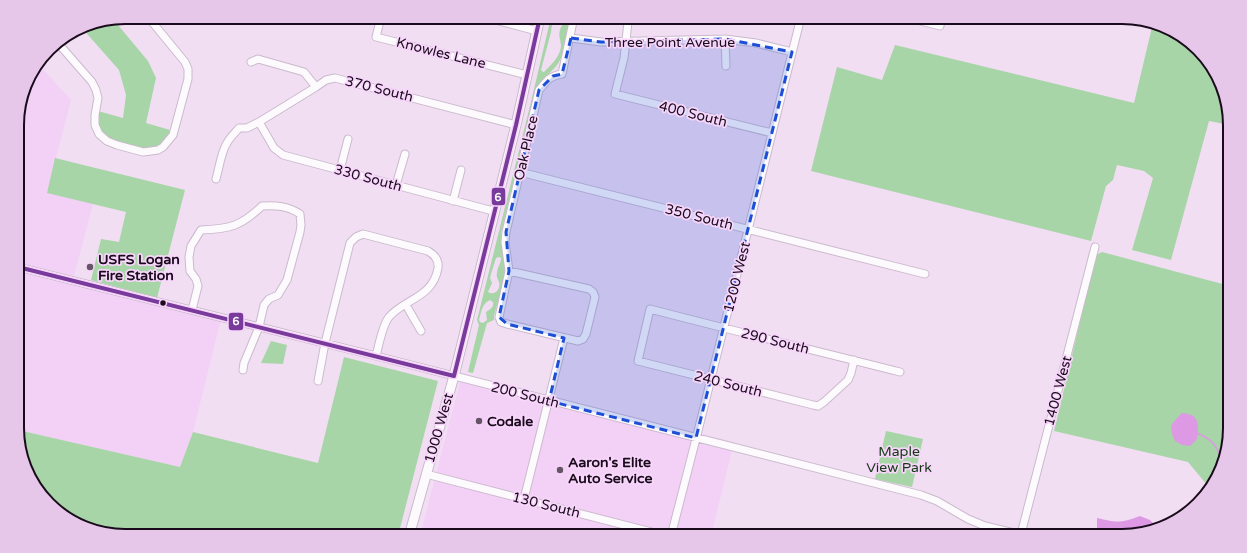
<svg xmlns="http://www.w3.org/2000/svg" width="1247" height="553" viewBox="0 0 1247 553" font-family="'Varela Round',sans-serif">
  <style>
    .built { fill: #f3d0f6 }
    .green { fill: #a7d5a7; fill-rule: evenodd }
    .water { fill: #de99e5 }
    .lines { fill: none; stroke-linecap: round; stroke-linejoin: round }
    .stream { stroke: #de99e5; stroke-width: 1.5 }
    .minor-casing { stroke: #cabacc; stroke-width: 9 }
    .major-casing { stroke: #cabacc; stroke-width: 11 }
    .minor { stroke: #fdfafd; stroke-width: 7 }
    .major { stroke: #fdfafd; stroke-width: 9 }
    .bus-1-casing { stroke: #f8d6fb; stroke-width: 7 }
    .bus-1 { stroke: #783a9b; stroke-width: 4 }
    .marked { fill: #1d4ed8; fill-opacity: 0.2; stroke: #1d4ed8; stroke-width: 3; stroke-dasharray: 8 5; stroke-linejoin: round }
    .poi-dot { fill: #655567; stroke: #f8d6fb; stroke-width: 1.5 }
    .bus-dot { fill: #190b1b; stroke: #f8d6fb; stroke-width: 1.5 }
    .labels { text-anchor: middle; dominant-baseline: central; stroke-width: 3.5; stroke-linejoin: round; paint-order: stroke }
    .street-label { font-size: 14px; fill: #190b1b; stroke: #f8d6fb }
    .poi-label { font-size: 14px; font-weight: bold; fill: #190b1b; stroke: #f8d6fb; text-anchor: start }
    .park-label { font-size: 14px; fill: #113911; stroke: #f8d6fb }
    .rim { fill: none; stroke: #190b1b; stroke-width: 2 }
    .line-badge { stroke: #f8d6fb; stroke-width: 1.5 }
    .badge-label { font-size: 11px; text-anchor: middle; font-weight: bold; fill: #fff }
  </style>
  <rect width="100%" height="100%" fill="#f1def3"/>
  <path class="built" d="M38,64L71,100L47,192L93,204L74,276L224,315L219,327L193,432L180,467L18,430L17,118L28,77Z
    M462,374L734,442L711,536H420Z"/>
  <path class="green" d="M551,17H553L551,32L541,70L543,72H544C551,65 560,57 561,46C561,41 558,36 560,30C561,25 566,22 567,17H570V20C567,33 565,55 557,65C547,77 541,79 535,95L501,233C501,244 505,256 505,267C504,283 498,301 494,316V320L487,323L473,373L468,372L479,325L477,320L530,106ZM499,257L501,258C501,264 497,267 497,273C496,277 498,279 499,282C501,289 495,296 488,292L492,283L490,278L491,274L496,258ZM490,300L493,302C494,307 491,309 486,312L487,320L483,323L480,322L479,320C481,313 482,303 490,300Z
    M113,19L148,61L156,78L146,123L170,130C167,141 157,149 145,149C139,148 132,146 126,144C119,142 110,141 104,135C98,128 98,119 98,111L123,118L126,95L119,70L81,27L84,25Z
    M1153,23L1163,25L1208,59L1229,111V125L1209,121L1171,260L1132,250L1153,178L1144,171L1117,165L1113,180L1106,186L1091,241L811,171L837,67L882,80L895,45L1134,103Z
    M55,158L185,190L157,298L91,280L101,239L119,242L126,212L47,193Z
    M1102,252L1230,286V428L1222,469L1208,486L1188,462L1054,431L1096,255Z
    M271,341L287,345L283,364L261,363Z
    M344,357L438,381L398,536H125L84,528L39,494L18,442V430L180,467L193,432L318,463Z
    M886,431L923,439L912,487L875,479Z"/>
  <path class="water" d="M1182,413C1200,414 1199,425 1197,439L1190,446L1182,445L1175,441C1168,426 1171,424 1182,413Z
    M1140,516L1150,520L1155,525L1154,527L1129,536H1109L1097,533V518C1117,523 1121,523 1140,516Z"/>
  <g class="lines">
    <path class="stream" d="M1197,433C1215,441 1216,446 1223,462"/>
    <g class="minor-casing">
      <path id="minor" d="M381,17L376,37L527,75
        M484,17L537,31
        M631,17L628,22L624,58L615,94L772,133
        M905,17L940,26L942,17
        M571,38L601,42L725,39L756,43L792,52
        M725,39L726,66
        M57,42L92,82L96,90L98,98L95,115V125L99,134L107,141L117,145L143,152L151,151L158,150L163,147L173,135L188,79V69L185,62L148,17
        M251,62L258,59L304,72L316,87L326,80L335,78L516,125
        M259,122L274,148L283,155L493,211
        M340,170L348,139
        M520,172L925,274
        M216,179C219,169 221,152 227,143C230,137 235,133 239,128H247L259,122L316,87
        M396,185L405,154
        M453,201L461,170
        M18,267L376,356L921,495L937,501L968,519L985,526L1027,536
        M509,271L589,289L593,292L595,297L586,334L583,339L578,341L507,324L501,322L499,317Z
        M509,271L505,242L506,232L539,90C547,81 549,76 562,74L574,17
        M406,305L421,331
        M192,310L198,286L196,279L190,271L189,257L191,246L201,230C230,229 241,226 262,206C276,205 288,206 300,214L301,225L300,232L287,280L278,295L269,299L264,305L259,327L244,363L243,370
        M854,360L851,373L848,380L824,402L818,406L813,405L638,361L650,309C734,331 817,351 900,372
        M318,381L325,343L350,243L356,237L363,234L428,251C435,255 439,260 438,268C433,298 404,299 389,317C382,326 379,345 376,356
        M426,474L667,536
        M524,499L564,338
        M1021,534L1095,247
        M671,536L698,431L801,17"/>
    </g>
    <g class="major-casing">
      <path id="major" d="M409,536L454,376L516,125L540,17"/>
    </g>
    <use href="#minor" class="minor"/>
    <use href="#major" class="major"/>
    <g class="bus-1-casing">
      <path id="bus-1" d="M18,267L454,376
        M454,376L516,125L540,17"/>
    </g>
    <use href="#bus-1" class="bus-1"/>
  </g>
  <path class="marked" d="M571,38L601,42L725,39L792,52L696,438L549,401L564,338L507,324L499,317L509,271L506,232L539,90L553,76L562,74Z"/>
  <g class="poi-dot">
    <circle cx="90" cy="267" r="4"/>
    <circle cx="479" cy="421" r="4"/>
    <circle cx="560" cy="470" r="4"/>
  </g>
  <circle class="bus-dot" cx="163" cy="303" r="3.5"/>
  <g class="labels">
    <g class="street-label">
      <text x="670" y="42">Three Point Avenue</text>
      <text transform="translate(441 53) rotate(14)">Knowles Lane</text>
      <text transform="translate(379 89) rotate(14)">370 South</text>
      <text transform="translate(693 114) rotate(14)">400 South</text>
      <text transform="translate(526 148) rotate(-77)">Oak Place</text>
      <text transform="translate(368 178) rotate(15)">330 South</text>
      <text transform="translate(699 217) rotate(14)">350 South</text>
      <text transform="translate(737 277) rotate(-76)">1200 West</text>
      <text transform="translate(775 341) rotate(14)">290 South</text>
      <text transform="translate(728 384) rotate(14)">240 South</text>
      <text transform="translate(1058 391) rotate(-75)">1400 West</text>
      <text transform="translate(525 395) rotate(14)">200 South</text>
      <text transform="translate(439 428) rotate(-74)">1000 West</text>
      <text transform="translate(546 505) rotate(14)">130 South</text>
    </g>
    <g class="poi-label">
      <text x="98" y="259">USFS Logan<tspan x="98" dy="16">Fire Station</tspan></text>
      <text x="487" y="421">Codale</text>
      <text x="568" y="462">Aaron's Elite<tspan x="568" dy="16">Auto Service</tspan></text>
    </g>
    <g class="park-label">
      <text x="899" y="451">Maple<tspan x="899" dy="16">View Park</tspan></text>
    </g>
  </g>
  <path d="M0 0H1247V553H0ZM125 24H1122A101 101 0 0 1 1223 125V428A101 101 0 0 1 1122 529H125A101 101 0 0 1 24 428V125A101 101 0 0 1 125 24Z" fill="#e6c6e9" fill-rule="evenodd"/>
  <path class="rim" d="M125 24H1122A101 101 0 0 1 1223 125V428A101 101 0 0 1 1122 529H125A101 101 0 0 1 24 428V125A101 101 0 0 1 125 24Z"/>
  <g class="line-badge">
    <rect x="491" y="187" width="15" height="19" rx="4" fill="#783a9b"/>
    <rect x="228" y="312" width="16" height="19" rx="4" fill="#783a9b"/>
  </g>
  <g class="badge-label">
    <text x="498" y="201">6</text>
    <text x="236" y="325">6</text>
  </g>
</svg>
